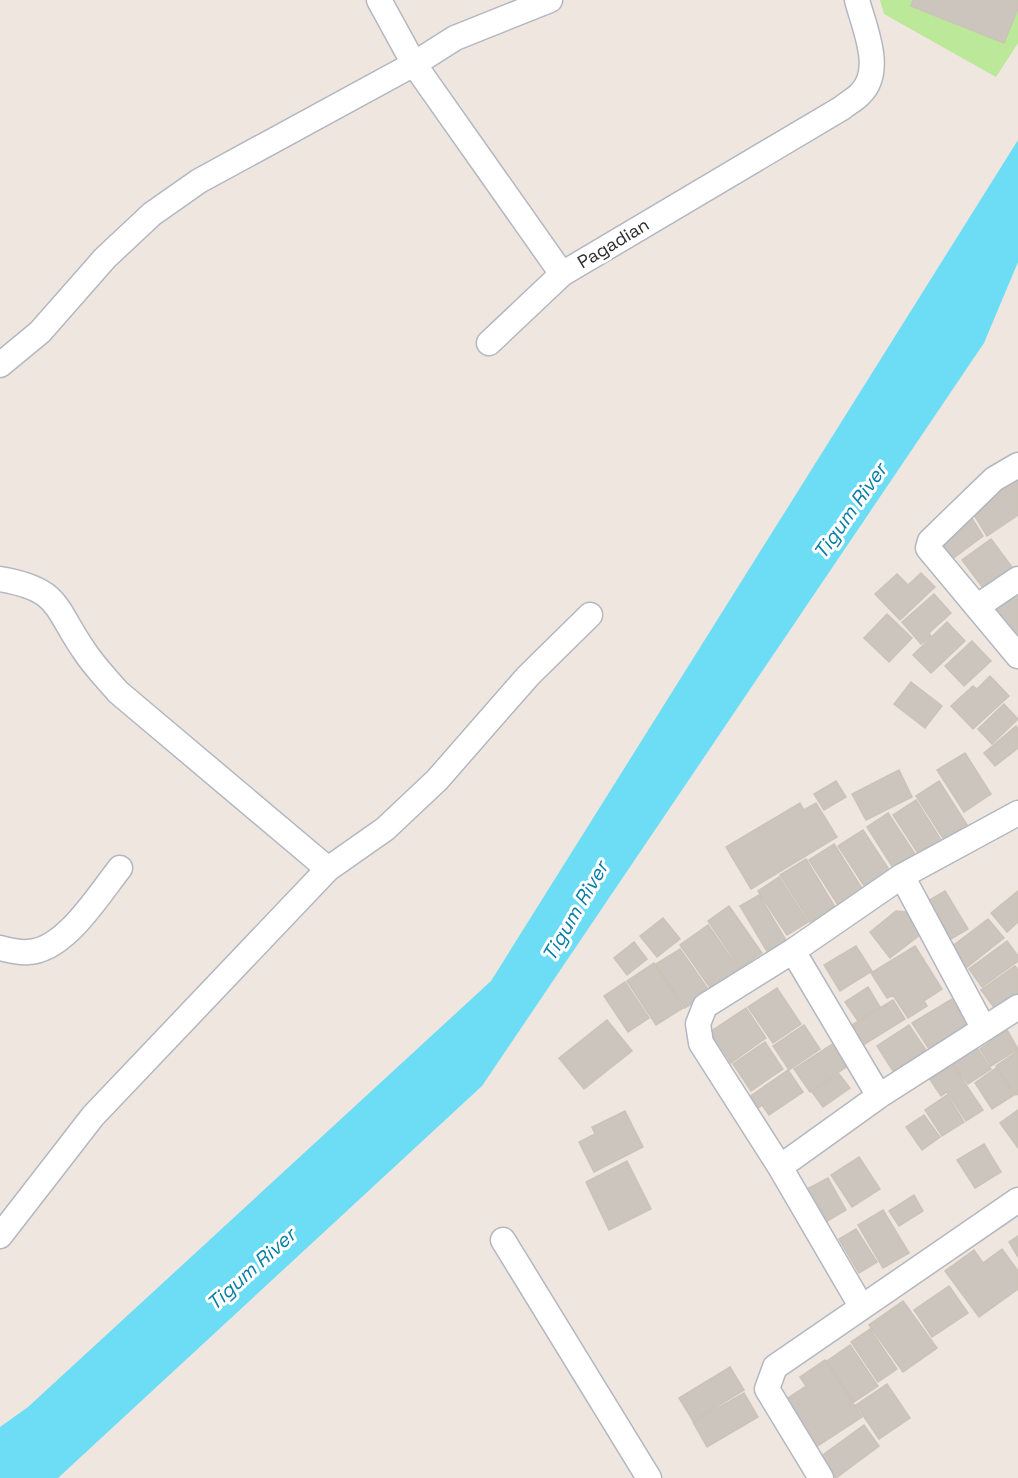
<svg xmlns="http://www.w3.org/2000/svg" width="1018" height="1478" viewBox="0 0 1018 1478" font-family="'Space Grotesk',sans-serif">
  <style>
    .green { fill: #bbe899 }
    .water { fill: #6dddf6 }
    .building { fill: #cbc5bd; stroke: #cbc3b8; stroke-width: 1.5 }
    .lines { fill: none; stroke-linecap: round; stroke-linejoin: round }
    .street-casing { stroke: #b3b7c1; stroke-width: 27 }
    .street { stroke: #fff; stroke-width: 24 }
    .labels { text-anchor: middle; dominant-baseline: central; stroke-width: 6; stroke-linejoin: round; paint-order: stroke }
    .street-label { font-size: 18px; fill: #2d2d2d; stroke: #fff }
    .water-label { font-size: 20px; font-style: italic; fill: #067fa8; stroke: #fff }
  </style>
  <rect width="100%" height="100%" fill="#efe7df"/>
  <path class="green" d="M880,0H1018V43L996,77L884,14Z"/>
  <path class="water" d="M1018,140V262L984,343L482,1086L58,1478H0V1427L28,1407L491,981Z"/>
  <path class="building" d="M913,0H1018V8L1004,43L911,6Z
    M1018,473V515L987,536L969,507Z
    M970,515L983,536L947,563L933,541Z
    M991,539L1015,571L986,592L962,560Z
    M921,573L935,587L900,620L875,594L897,574L908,585Z
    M934,594L951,613L929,633L931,636L921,644L902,622Z
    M1017,596L1018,597V643L996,610Z
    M887,614L912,638L889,662L864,638Z
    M947,622L965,641L931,673L913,655Z
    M972,641L991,661L964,686L945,666Z
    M990,676L1009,696L973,729L951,706L973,686L977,689Z
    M911,682L942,706L925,728L894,704Z
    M1004,704L1018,719L992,744L978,729Z
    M1016,726L1018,729V748L995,766L984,753Z
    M965,753L991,794L964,812L937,770Z
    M899,770L912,797L866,820L852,794Z
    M836,781L846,797L824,810L814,794Z
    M939,781L971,831L948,846L916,796Z
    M916,800L943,843L921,858L893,815Z
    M800,803L804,810L816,803L837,837L751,889L726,847Z
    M888,813L917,857L895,871L867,827Z
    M863,830L890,871L865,887L838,846Z
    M834,844L863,890L838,905L809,860Z
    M806,859L835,907L810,922L780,875Z
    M779,877L808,922L787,935L758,891Z
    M945,891L968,929L944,943L921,905Z
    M1018,891V922L1007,932L991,913Z
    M759,895L787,942L768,953L740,906Z
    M729,906L762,953L740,968L708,921Z
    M896,911L906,912L921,934L890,958L870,932Z
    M663,918L680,939L657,957L640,936Z
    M988,919L1004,938L966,968L950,948Z
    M708,925L741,972L713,992L680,945Z
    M1007,941L1018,956V961L982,987L969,969Z
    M634,942L647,959L627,975L614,958Z
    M856,946L872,971L840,991L824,965Z
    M915,946L942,989L924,1001L927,1006L908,1018L893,995L887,998L871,973Z
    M680,949L710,992L685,1008L656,964Z
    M654,963L683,1008L656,1025L627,981Z
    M1015,966L1018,970V995L996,1010L981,990Z
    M625,982L649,1018L628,1032L604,996Z
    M868,987L880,1007L858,1021L845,1002Z
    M777,988L801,1024L773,1043L748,1007Z
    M952,999L971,1027L931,1052L912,1023Z
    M893,1000L905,1019L860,1047L847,1028Z
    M746,1008L766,1038L731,1063L710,1032Z
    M607,1020L632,1051L584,1089L559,1058Z
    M804,1025L820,1049L789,1070L773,1046Z
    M909,1025L926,1050L893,1071L877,1046Z
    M1007,1030L1018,1049L991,1066L980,1049Z
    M765,1042L783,1069L751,1091L733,1064Z
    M834,1043L849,1065L810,1092L794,1069Z
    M977,1048L991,1069L968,1084L953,1064Z
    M1018,1051V1094L1016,1095L996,1066Z
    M952,1064L983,1110L966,1121L947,1092L941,1096L929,1078Z
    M996,1068L1014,1095L992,1109L975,1083Z
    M788,1070L803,1092L769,1115L762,1105L757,1109L749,1097Z
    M839,1074L850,1088L823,1107L812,1092Z
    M947,1095L964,1122L942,1136L925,1110Z
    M1018,1110V1148L1000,1123Z
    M625,1111L643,1147L594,1172L579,1142L595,1134L592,1127Z
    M924,1115L940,1137L922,1150L906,1127Z
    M984,1144L1001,1172L975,1188L957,1160Z
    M859,1157L880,1189L852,1207L831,1175Z
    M627,1161L651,1209L609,1230L586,1182Z
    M828,1178L846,1210L824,1223L805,1190Z
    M914,1195L923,1211L899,1226L889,1211Z
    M883,1210L909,1253L883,1268L858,1225Z
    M856,1229L877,1262L859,1273L839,1239Z
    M1018,1236V1257L1009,1242Z
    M1002,1249L1018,1271V1289L979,1317L945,1271L974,1250L983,1263Z
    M949,1286L968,1313L932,1337L914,1310Z
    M903,1301L937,1348L903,1372L869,1325Z
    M870,1329L897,1369L878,1382L851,1342Z
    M850,1345L878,1386L854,1402L827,1361Z
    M825,1360L862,1417L813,1449L782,1402L806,1386L800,1377Z
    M730,1367L744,1390L693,1421L679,1398Z
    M887,1384L910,1418L879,1439L856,1405Z
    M744,1393L758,1417L707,1447L693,1422Z
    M864,1425L879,1446L836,1478L820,1457Z"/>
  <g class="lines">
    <g class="street-casing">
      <path id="street" d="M379,0L414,64L562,274L842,108C848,103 856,99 861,93C884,70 864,27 857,0
        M489,343L562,274
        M0,365L40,332L105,258L152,214L199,181L414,64L455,38L550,0
        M1018,465L994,479L930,541L928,548L1018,656
        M0,579C59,589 54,606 83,649C93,665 106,678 118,692L328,869
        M978,606L1018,579
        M902,876L984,1029
        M0,948C9,950 19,953 28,952C65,951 99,894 120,868
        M793,951L879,1096
        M780,1167L879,1096L1018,1007
        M0,1236L93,1116L328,869L385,829L437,780L528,676L590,615
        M503,1240L649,1478
        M861,1306L780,1167L701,1043L698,1024L705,1006L793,951L902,876L1018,813
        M821,1478L767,1389L775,1367L1018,1200"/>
    </g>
    <use href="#street" class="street"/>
  </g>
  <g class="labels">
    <g class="street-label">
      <text transform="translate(613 243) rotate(-31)">Pagadian</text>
    </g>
    <g class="water-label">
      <text transform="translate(850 511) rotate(-55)">Tigum River</text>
      <text transform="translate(575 911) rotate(-60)">Tigum River</text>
      <text transform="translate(251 1269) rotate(-42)">Tigum River</text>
    </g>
  </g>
</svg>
